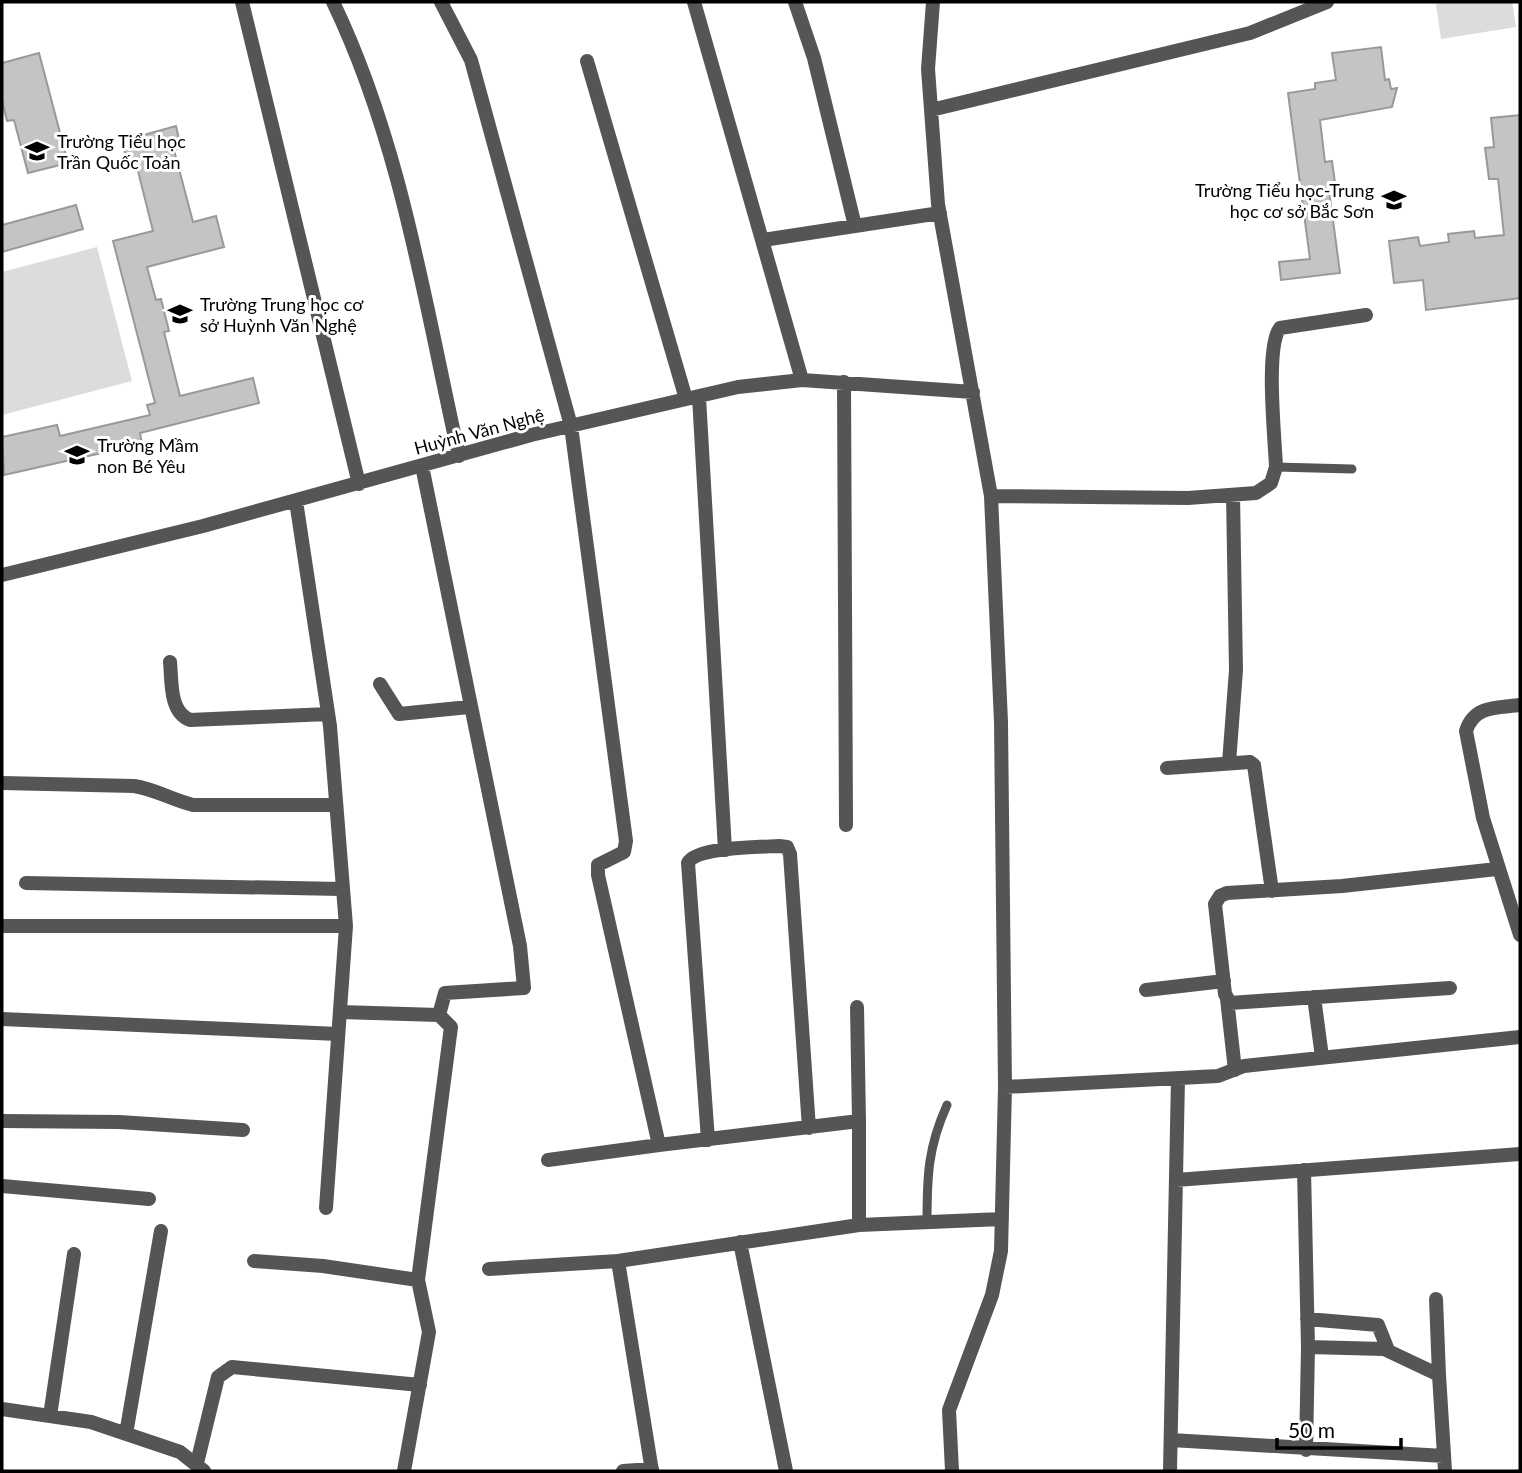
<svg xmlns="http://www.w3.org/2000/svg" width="1522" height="1473" viewBox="0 0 1522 1473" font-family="Lato,sans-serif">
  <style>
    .green { fill: #dcdcdc }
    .building { fill: #c4c4c4; stroke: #999; stroke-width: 2 }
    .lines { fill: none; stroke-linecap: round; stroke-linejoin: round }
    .lane { stroke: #555; stroke-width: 9 }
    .street { stroke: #555; stroke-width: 14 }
    .labels { text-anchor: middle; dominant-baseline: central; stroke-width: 6; stroke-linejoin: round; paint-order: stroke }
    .poi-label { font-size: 18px; fill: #000; stroke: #fff; text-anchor: start }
    .street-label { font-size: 18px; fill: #000; stroke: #fff }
  </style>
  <rect width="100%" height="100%" fill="#fff"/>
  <path class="green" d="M1450,2H1512L1516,27L1441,39L1436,4Z
    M97,247L132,381L2,415V272Z"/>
  <path class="building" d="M1381,47L1385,80L1389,79L1391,89L1397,88L1392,107L1320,120L1325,162L1332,161L1336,190H1329L1340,273L1281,280L1279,262L1310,259L1288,93L1315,89V83L1336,80L1332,53Z
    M39,53L68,163L28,173L14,120L7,121L2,100V63Z
    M1520,115V298L1426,310L1423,280L1394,283L1389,241L1418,237L1420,246L1449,242L1448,234L1474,231L1475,238L1504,235L1498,179H1489L1485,148L1494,147L1491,118Z
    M176,126L181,148L174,150L193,222L216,216L224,247L147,267L156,300L161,299L169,331L164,332L180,396L253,378L259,403L140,433L142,444L4,475L2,437L57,425L60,436L150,415L147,405L155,403L113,241L153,231L137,167L129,169L122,141Z
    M76,205L83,229L2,252V225Z"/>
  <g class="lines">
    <path class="lane" d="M1276,467L1352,469
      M927,1222C927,1176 928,1147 947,1105"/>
    <path class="street" d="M242,2L359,484
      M333,2C401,143 425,304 459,456
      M441,2L471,60L571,426L626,841L624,852L598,865V875L659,1145L859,1121L857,1007
      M694,2L802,380
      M795,2L814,58L855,226
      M933,2L928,69L938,204L991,496L1001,722L1005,1087L1001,1251L992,1295L949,1410L952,1471
      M587,61L686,399
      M931,110L1250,33L1327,2
      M763,240L940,213
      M844,382L846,825
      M699,397L725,850
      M422,466L520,946L524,988L445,993L439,1015
      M991,496L1188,498L1256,493L1271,483L1276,467C1275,439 1265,347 1280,328L1366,315
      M296,501L330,726L346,926L326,1208
      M2,575L203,526L531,435L738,387L802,380L973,392
      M170,662C172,681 169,712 190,720L328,714
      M380,684L399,714L469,707
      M1520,705C1497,708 1474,705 1466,731L1483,818L1520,935
      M1229,763L1236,670L1233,495
      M1167,768L1250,762L1254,765L1272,891
      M2,783L134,786C155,789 172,800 193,805H336
      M26,883L341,889
      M2,926H346
      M1450,988L1230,1003L1225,994L1215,904L1220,896L1227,893L1342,886L1497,869
      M1146,990L1224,981
      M1314,997L1322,1057
      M1227,999L1235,1070
      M340,1012L439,1015L451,1027L418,1280L429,1332L404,1471
      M2,1019L338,1034
      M1005,1087L1218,1076L1244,1066L1520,1037
      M2,1121L119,1122L243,1130
      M859,1121V1225
      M708,1140L688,863C696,847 761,847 779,846L787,847L790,854L809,1128
      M548,1160L659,1145
      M1304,1170L1308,1347L1306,1450
      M1176,1180L1520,1154
      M2,1186L149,1199
      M740,1242L786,1471
      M254,1261L323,1266L418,1280
      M618,1261L652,1471
      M489,1269L618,1261L859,1225L1002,1219
      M1436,1299L1439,1375
      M1307,1319L1378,1325L1388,1350
      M1308,1347L1384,1349L1439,1375L1445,1471
      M2,1409L91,1422L180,1452L204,1471
      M50,1416L74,1254
      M126,1434L161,1231
      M1171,1440L1444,1456
      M197,1463L218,1377L232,1367L420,1385
      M623,1471L652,1469
      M1170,1471L1178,1079"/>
  </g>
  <defs>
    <g id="school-bare" transform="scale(1.89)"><path d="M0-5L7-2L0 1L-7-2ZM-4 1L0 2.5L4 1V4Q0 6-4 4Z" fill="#000" stroke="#fff" stroke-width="2.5" paint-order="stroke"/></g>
  </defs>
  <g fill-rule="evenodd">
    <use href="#school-bare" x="37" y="151"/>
    <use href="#school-bare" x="1394" y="200"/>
    <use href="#school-bare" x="180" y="314"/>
    <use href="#school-bare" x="77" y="455"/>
  </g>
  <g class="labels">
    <g class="poi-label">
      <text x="57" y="141">Trường Tiểu học<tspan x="57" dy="21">Trần Quốc Toản</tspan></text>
      <text x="1374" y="190" text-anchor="end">Trường Tiểu học-Trung<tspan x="1374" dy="21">học cơ sở Bắc Sơn</tspan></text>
      <text x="200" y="304">Trường Trung học cơ<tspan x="200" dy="21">sở Huỳnh Văn Nghệ</tspan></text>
      <text x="97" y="445">Trường Mầm<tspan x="97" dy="21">non Bé Yêu</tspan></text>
    </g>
    <g class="street-label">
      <text transform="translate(479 431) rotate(-15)">Huỳnh Văn Nghệ</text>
    </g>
  </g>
  <rect width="1522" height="1473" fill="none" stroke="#000000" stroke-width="7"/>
  <path d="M1277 1438v10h124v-10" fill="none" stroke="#000000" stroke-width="3.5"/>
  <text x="1288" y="1438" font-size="21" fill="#000000" stroke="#ffffff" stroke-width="5" paint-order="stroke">50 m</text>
</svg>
